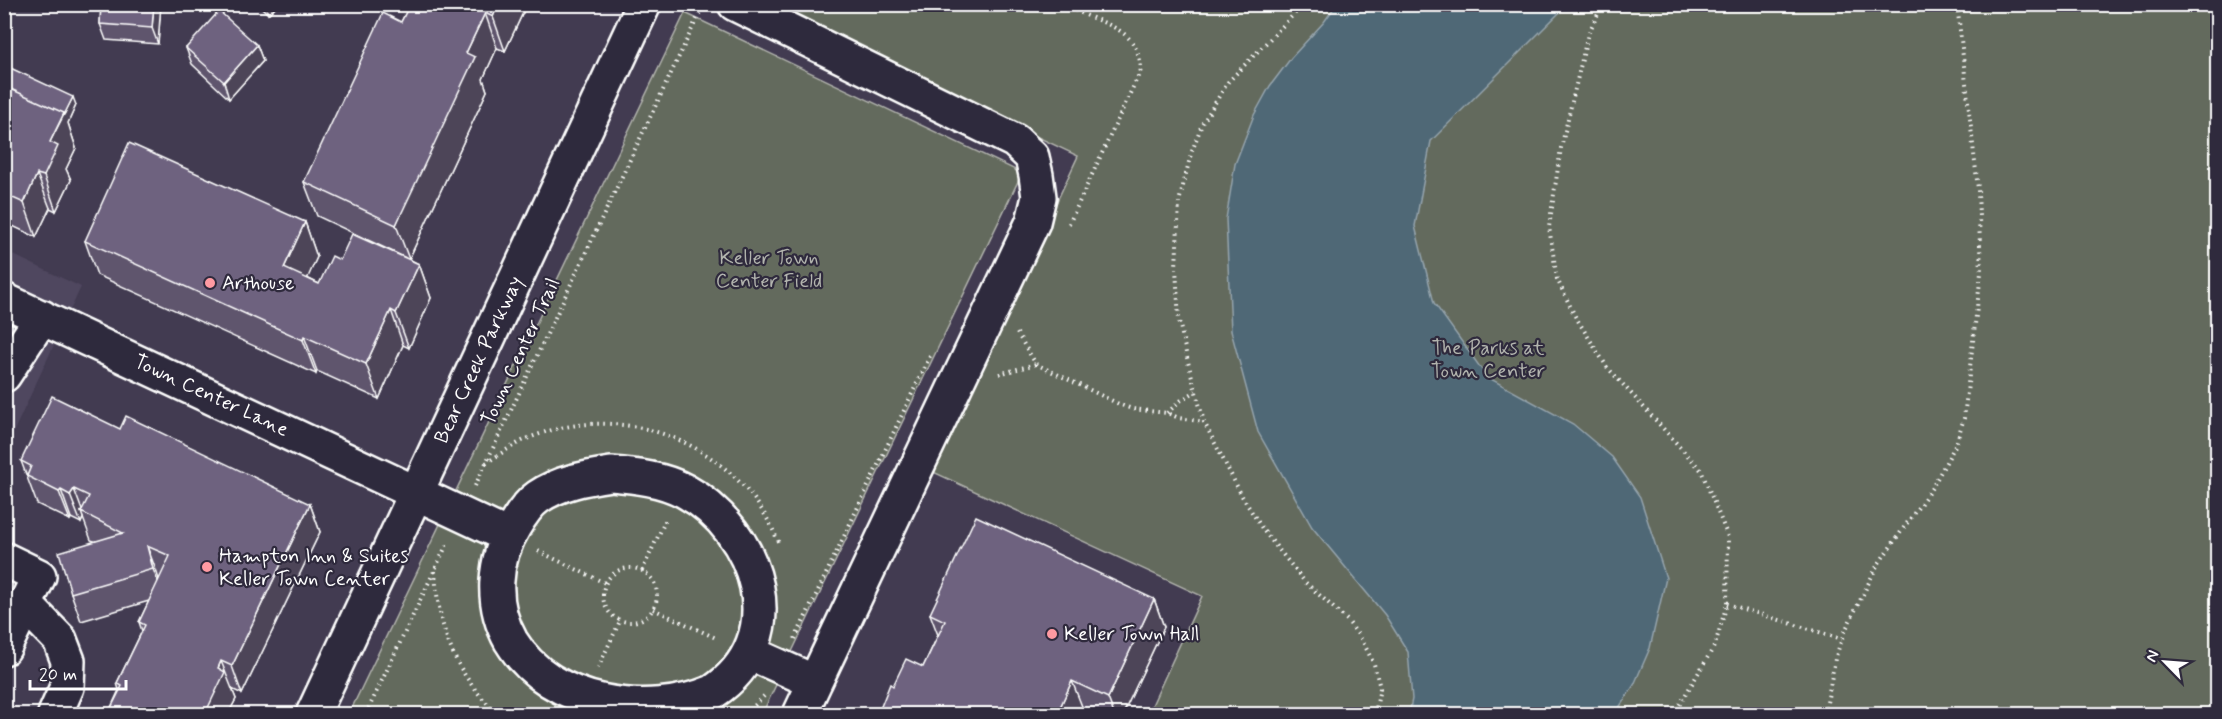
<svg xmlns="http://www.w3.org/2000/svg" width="2222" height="719" viewBox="0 0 2222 719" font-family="Mynerve,sans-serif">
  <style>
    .built { fill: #4f475f }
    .green { fill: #646a5d; stroke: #b2b4ae; stroke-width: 1.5 }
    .water { fill: #4f6876; stroke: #95a4ad; stroke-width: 1.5 }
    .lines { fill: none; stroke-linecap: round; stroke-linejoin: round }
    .minor-casing { stroke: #fff; stroke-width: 38 }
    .major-casing { stroke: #fff; stroke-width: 38 }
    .path { stroke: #fff; stroke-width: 4; stroke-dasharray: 1.5 4.5; stroke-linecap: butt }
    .minor { stroke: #2f2a3d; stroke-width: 33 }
    .major { stroke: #2f2a3d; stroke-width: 33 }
    .wall { fill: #5f546d; stroke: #fff; stroke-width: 1.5 }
    .shaded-wall { fill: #4d4559; stroke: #fff; stroke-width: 1.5 }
    .building { fill: #6e627f; stroke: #fff; stroke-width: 1.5 }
    .poi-dot { fill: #ff9aa2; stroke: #2f2a3d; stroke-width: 2 }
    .labels { text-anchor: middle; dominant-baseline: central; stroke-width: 4.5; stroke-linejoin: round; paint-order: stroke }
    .park-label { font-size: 20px; fill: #b2b4ae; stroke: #2f2a3d }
    .poi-label { font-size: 20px; fill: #fff; stroke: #2f2a3d; text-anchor: start }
    .street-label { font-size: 20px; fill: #fff; stroke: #2f2a3d }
  </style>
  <rect width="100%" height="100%" fill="#423b51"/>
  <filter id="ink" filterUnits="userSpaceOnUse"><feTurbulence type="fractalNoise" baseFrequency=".0167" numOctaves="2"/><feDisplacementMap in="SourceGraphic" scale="12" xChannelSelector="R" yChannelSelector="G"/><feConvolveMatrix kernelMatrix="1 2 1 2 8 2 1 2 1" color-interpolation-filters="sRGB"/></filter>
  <g filter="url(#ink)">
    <path class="built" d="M5,251L81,287L5,450Z"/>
    <path class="green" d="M759,5H2217V714H1148L1202,596L931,471L1078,156Z
      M685,13L1022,173L762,714H349Z"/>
    <path class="water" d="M1336,5H1566L1560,12L1431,141L1415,226L1434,303L1487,377L1573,424L1612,457L1640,497L1666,578L1650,648L1634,685L1615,714H1409L1412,699L1408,652L1385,615L1312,527L1258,432L1231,331L1226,219L1235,164L1254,115L1270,86L1291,58L1324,22Z"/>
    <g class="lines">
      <g class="minor-casing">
        <path id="minor" d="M735,4L1015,141L1032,157L1036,175L1039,197L1033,222L815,682
          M4,300L508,536
          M4,375L42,317
          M611,474C636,476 663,479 685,491C759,531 793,639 713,692C648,719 551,707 511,641C490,604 493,560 515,525C521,515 529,503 538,497C560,482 585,478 611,474Z
          M4,559L39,576L4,648
          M25,604L60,640L68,661L67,687L55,714
          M750,653L815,682L800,714"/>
      </g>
      <g class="major-casing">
        <path id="major" d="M313,714L644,4"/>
      </g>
      <path class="path" d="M1065,4C1097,26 1138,22 1141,70L1068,226
        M1304,4L1228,82L1202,124L1191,154L1179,202L1176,268L1179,321L1188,362L1204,422L1242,496L1263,530L1305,582L1347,620L1362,640L1374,664L1380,688L1375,714
        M1603,4L1588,34L1561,148L1549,227L1557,279L1575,316L1607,367L1701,470L1728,537L1727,604L1715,645L1674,714
        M1017,333L1036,364L1121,405L1132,409L1167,413L1179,418L1204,422
        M999,374L1036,364
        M1167,413L1180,401L1196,391
        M486,463C502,453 517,442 534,436C630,399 743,448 779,544
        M475,486L702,8
        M538,551L605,583
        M603 595a27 27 0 1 1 54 0a27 27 0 1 1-54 0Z
        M435,571C438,630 455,674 498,714
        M642,571L667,517
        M1727,604L1842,639
        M653,609L718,639
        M795,639L930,356
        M598,668L620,621
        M366,714L448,542
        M746,714L764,696
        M1825,714L1835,659L1844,633L1877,566L1933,486L1956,444L1964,418L1981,273L1978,189L1957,4"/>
      <use href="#minor" class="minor"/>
      <use href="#major" class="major"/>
    </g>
    <path class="wall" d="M101,4H161L158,44L106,40L100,24Z
      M258,4H278L268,14Z
      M408,4H527L505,51L497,48L483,79L487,91L409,259L419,264L431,298L409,348L403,345L379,399L317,371L316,374L97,275L85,241L305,222L317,257L307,278L319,284L340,260L406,258L317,216L304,182L401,22L409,6Z
      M257,45L263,61L229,99L192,64L186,48Z
      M4,65L76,105L68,123L76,148L66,169L71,180L56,211L50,208L36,237L4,222Z
      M120,429L310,504L320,532L242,694L232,689L236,699L228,714H108L119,690L117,683L142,631L139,622L149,601L81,621L71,593L94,541L91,540L83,518L81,523L71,518L70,520L37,504L21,461Z
      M1154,599L1164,627L1123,714H1094L1083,709L1080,714H878L893,686L923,667L938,635L930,614Z"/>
    <path class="shaded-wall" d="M154,4H161L158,44L152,28Z
      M265,4H278L268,14Z
      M498,4H527L505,51L493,17Z
      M485,13L497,48L483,79L487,91L409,259L396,225L466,53Z
      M257,45L263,61L229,99L224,82Z
      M73,97L76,105L68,123L76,148L66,169L71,180L56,211L44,176L50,142Z
      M37,174L50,208L36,237L24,203Z
      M305,222L317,257L297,302L284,268Z
      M419,264L431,298L409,348L396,313Z
      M391,310L403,345L379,399L366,364Z
      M304,336L317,371L316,374L303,340Z
      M74,489L83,513L81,512L83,518L81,523L70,495Z
      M61,490L71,518L70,520L59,492Z
      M310,504L320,532L242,694L232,666Z
      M147,546L157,573L164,597L153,569Z
      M1154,599L1164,627L1123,714H1114L1108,698Z
      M221,661L236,699L228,714H205L218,668Z
      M1072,681L1083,709L1080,714H1057Z"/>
    <path class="building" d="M101,4H154L152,28L100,24Z
      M410,4H498L493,17L485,13L466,53L475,57L396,225L304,182L383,13L401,22Z
      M219,11L257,45L224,82L186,48Z
      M4,65L73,97L64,115V113L4,86Z
      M4,86L64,113L50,142L58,146L44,176L37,174L24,203L4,194Z
      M129,143L305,222L284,268L319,284L332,256L340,260L352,234L419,264L396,313L391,310L366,364L304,336L303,340L85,241Z
      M52,396L120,429L126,416L310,504L232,666L221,661L218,668L225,672L205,714H108L122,686L117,683L145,625L139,622L170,556L147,546L153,569L71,593L59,552L123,533L81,512L89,496L74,489L70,495L61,490L59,492L27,476L31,466L21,461Z
      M976,516L1154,599L1108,698L1072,681L1057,714H878L890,684L893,686L906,659L923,667L945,621L930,614Z"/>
  </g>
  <g class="poi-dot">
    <circle cx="210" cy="283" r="6"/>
    <circle cx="207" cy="567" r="6"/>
    <circle cx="1052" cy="634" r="6"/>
  </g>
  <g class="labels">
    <g class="park-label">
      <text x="769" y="258">Keller Town<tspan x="769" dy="23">Center Field</tspan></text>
      <text x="1488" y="348">The Parks at<tspan x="1488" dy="23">Town Center</tspan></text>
    </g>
    <g class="poi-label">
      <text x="222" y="283">Arthouse</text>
      <text x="219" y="556">Hampton Inn &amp; Suites<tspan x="219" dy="23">Keller Town Center</tspan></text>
      <text x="1064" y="634">Keller Town Hall</text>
    </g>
    <g class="street-label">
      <text transform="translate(521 352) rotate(-65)">Town Center Trail</text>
      <text transform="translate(479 360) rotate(-65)">Bear Creek Parkway</text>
      <text transform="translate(211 396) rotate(25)">Town Center Lane</text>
    </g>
  </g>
  <rect width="2222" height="719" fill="none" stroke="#2f2a3d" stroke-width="24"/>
  <rect x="12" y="12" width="2198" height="695" fill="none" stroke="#fff" stroke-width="2" filter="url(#ink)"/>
  <g transform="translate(2165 662) rotate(295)" stroke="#2f2a3d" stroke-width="4.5" paint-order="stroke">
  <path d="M0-4.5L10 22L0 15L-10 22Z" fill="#ffffff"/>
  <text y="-9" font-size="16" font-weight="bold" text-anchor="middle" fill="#ffffff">N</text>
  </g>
  <path d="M30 680v9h96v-9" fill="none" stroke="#ffffff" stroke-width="3"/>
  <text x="39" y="680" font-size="18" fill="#ffffff" stroke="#2f2a3d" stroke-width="4.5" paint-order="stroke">20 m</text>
</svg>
